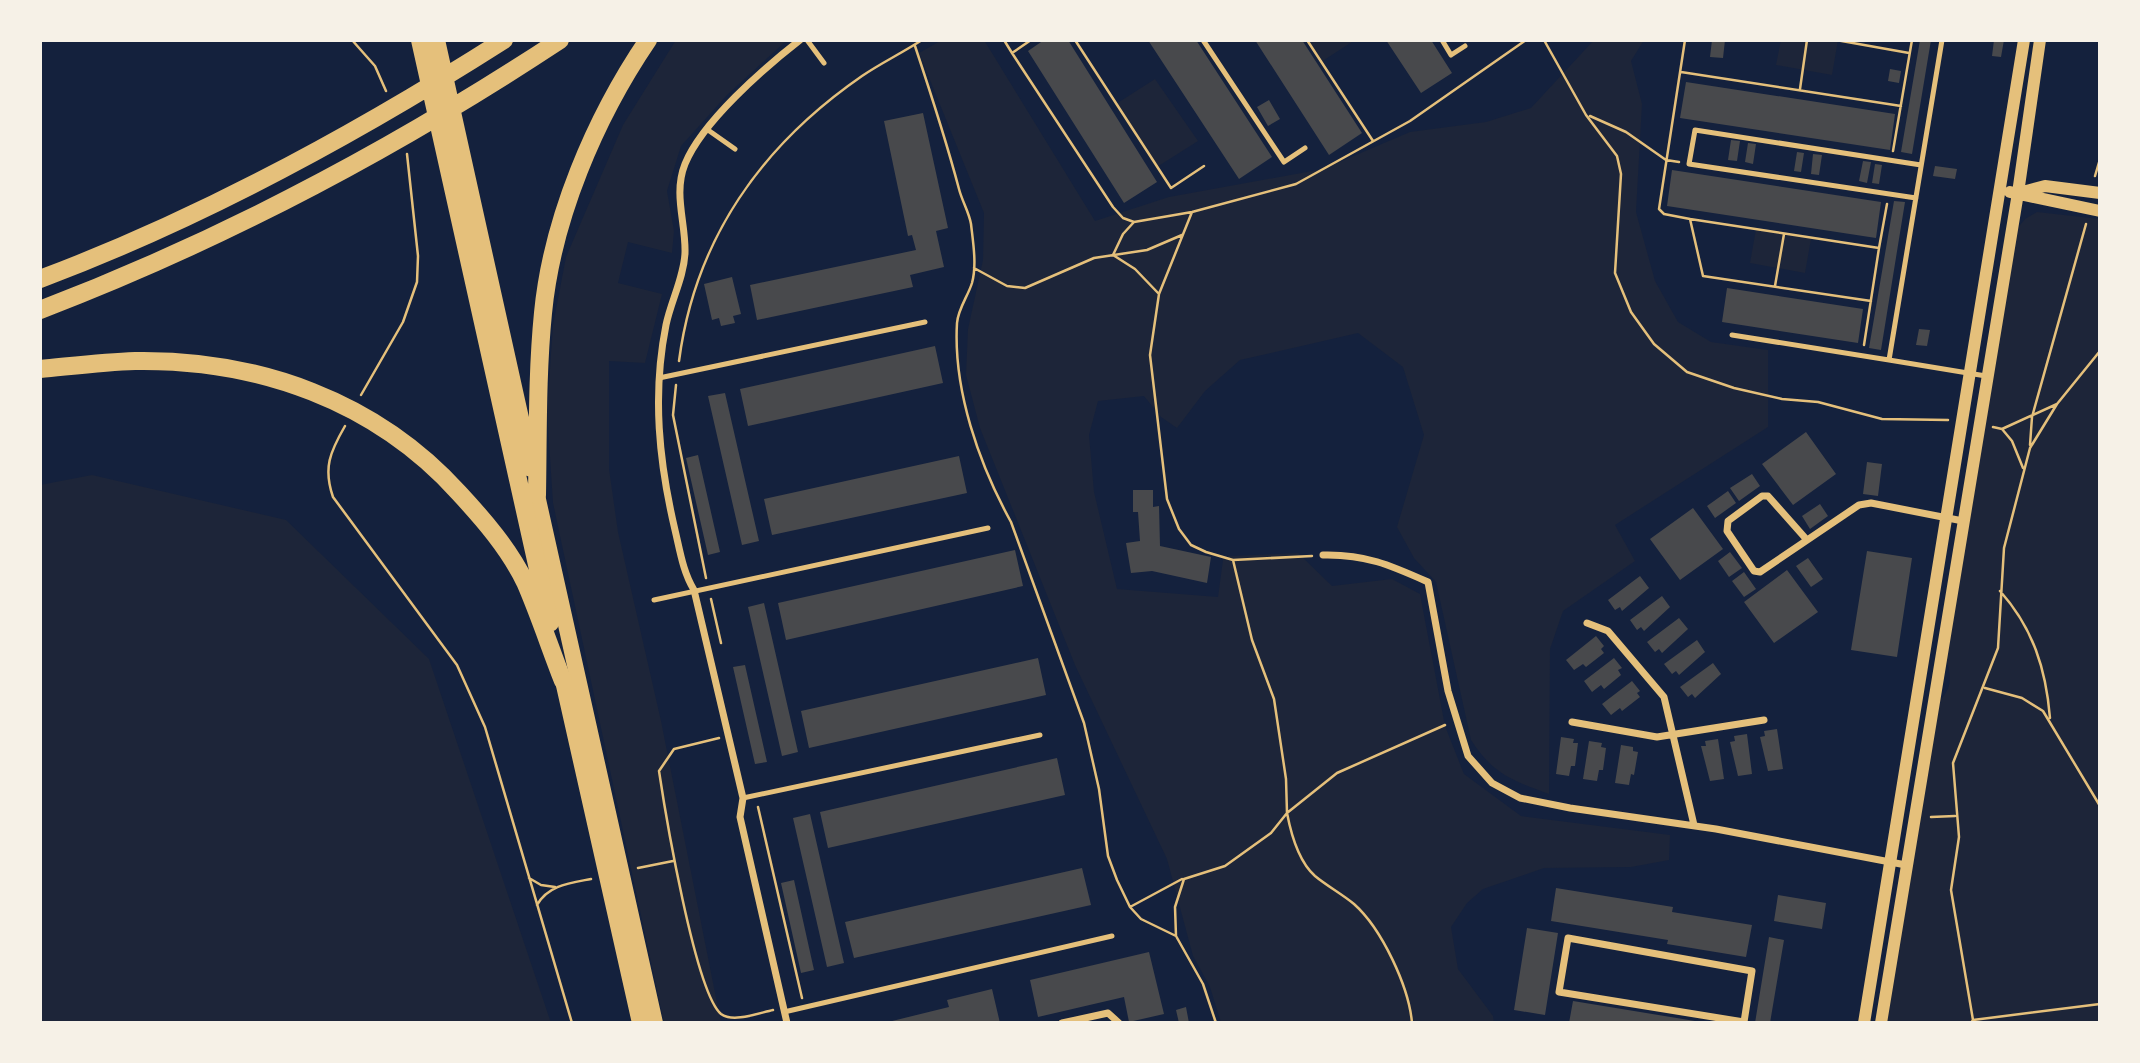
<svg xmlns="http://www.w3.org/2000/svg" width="2140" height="1063" viewBox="0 0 2140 1063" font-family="'DejaVu Sans',sans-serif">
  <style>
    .green { fill: #1d2539 }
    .building { fill: #48494c }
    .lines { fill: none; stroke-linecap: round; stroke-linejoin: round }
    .path { stroke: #e5c07b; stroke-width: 2.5 }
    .service { stroke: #e5c07b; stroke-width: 5 }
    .minor { stroke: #e5c07b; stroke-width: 7 }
    .tertiary { stroke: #e5c07b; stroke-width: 12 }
    .primary { stroke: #e5c07b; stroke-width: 16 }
    .motorway { stroke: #e5c07b; stroke-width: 18 }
  </style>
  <rect width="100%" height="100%" fill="#14213d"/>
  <path class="green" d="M676,40H787L727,95L681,146L667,191L674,231L672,253L628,242L618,283L662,294L645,363L609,361V469L618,532L661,721L721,1023H664L553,503L547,412L553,325L566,257L623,125Z
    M942,40H984L1095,221L1169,197L1323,169L1410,132L1486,122L1531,108L1594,40H1644L1631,61L1642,104L1636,212L1655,281L1678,322L1711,342L1768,350V427L1615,525L1635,561L1563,611L1550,649L1549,794C1511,780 1493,774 1471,740L1436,582L1414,558L1397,527L1424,435L1403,367L1358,333L1240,360L1205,391L1177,428L1161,417L1144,396L1098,401L1089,435L1094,492L1117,589L1218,597L1223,560L1229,556L1298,553L1332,586L1392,579L1420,594L1445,726L1464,774L1521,816L1670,835L1669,860L1631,867L1544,868L1483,889L1467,903L1451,927L1458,969L1493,1016L1494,1023H1221L1210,987L1193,956L1167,859L1075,665L980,428L966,375L968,329L983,260L984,213L919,53Z
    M1307,40H1355L1321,62Z
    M1781,40H1838L1832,75L1776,65Z
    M1155,79L1198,141L1157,167L1116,104Z
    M2037,212L2100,219V1023H1886L1940,700C1953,687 1951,675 1946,658L2017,229L2025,219Z
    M1756,229L1811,239L1805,273L1750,263Z
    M92,475L286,520L429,659L551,1023H40V485Z"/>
  <path class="building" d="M1044,40H1068L1157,182L1124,203L1028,51Z
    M1148,40H1196L1272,157L1239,179Z
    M1255,40H1302L1362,133L1329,155Z
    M1386,40H1431L1452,73L1421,93Z
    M1712,40H1725L1723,58L1710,57Z
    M1920,40H1931L1912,154L1901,152Z
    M1994,40H2004L2001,57L1992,56Z
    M1890,69L1901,71L1899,83L1888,81Z
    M1686,82L1895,114L1890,150L1680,118Z
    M1269,100L1280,119L1268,126L1257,107Z
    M923,113L948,228L936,231L944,267L910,275L913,287L757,320L750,285L916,250L912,235L908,236L884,121Z
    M1731,140L1740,141L1737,161L1728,160Z
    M1748,143L1756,144L1753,164L1745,162Z
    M1797,152L1804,153L1801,172L1794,171Z
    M1813,154L1822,155L1819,175L1811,174Z
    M1863,161L1871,162L1867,183L1859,181Z
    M1875,164L1882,165L1879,184L1872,183Z
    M1935,166L1957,169L1955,179L1933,176Z
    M1672,170L1881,202L1876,238L1667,206Z
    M1894,201L1905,202L1881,350L1869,348Z
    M732,277L741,314L733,316L735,323L721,326L719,318L712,320L704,284Z
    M1727,288L1863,309L1858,343L1722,322Z
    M1919,329L1930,330L1927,346L1916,345Z
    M935,346L943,383L748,426L740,389Z
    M725,393L759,541L742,545L708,396Z
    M1806,432L1836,474L1793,505L1762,464Z
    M698,455L720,552L708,555L686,458Z
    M959,456L967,493L772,535L764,499Z
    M1867,462L1882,464L1878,496L1863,494Z
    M1752,474L1760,486L1739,501L1730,488Z
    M1133,490H1153V507L1159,506L1160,546L1211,557L1207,583L1152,571L1131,573L1126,543L1140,541L1138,512H1133Z
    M1728,491L1736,503L1715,518L1707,506Z
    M1820,504L1828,516L1810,529L1802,516Z
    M1693,508L1723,549L1680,580L1650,539Z
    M1015,550L1023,586L786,640L778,603Z
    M1867,551L1912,558L1897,657L1851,650Z
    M1730,552L1742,568L1729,577L1718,561Z
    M1808,558L1823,579L1811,587L1796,566Z
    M1787,570L1818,612L1774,643L1744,602Z
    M1744,572L1756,589L1744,597L1732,581Z
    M1640,576L1649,588L1622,611L1620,607L1615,610L1608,600Z
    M1662,596L1670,607L1644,631L1641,627L1637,630L1630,620Z
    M764,603L798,752L782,756L748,607Z
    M1679,618L1688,629L1662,653L1659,649L1655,652L1647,642Z
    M1596,636L1604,646L1601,649L1604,653L1586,667L1583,664L1574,670L1566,660Z
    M1697,640L1705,652L1679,675L1676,671L1672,674L1664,664Z
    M1038,658L1046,695L809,748L801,711Z
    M1614,658L1622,668L1618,670L1621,675L1604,689L1601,685L1592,692L1584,681Z
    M1713,663L1721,674L1695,698L1692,694L1688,697L1680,687Z
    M745,665L767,762L755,764L733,667Z
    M1632,681L1640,691L1637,693L1640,697L1622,711L1620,708L1611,715L1602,704Z
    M1777,729L1783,769L1768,771L1760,737L1765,736L1764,731Z
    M1747,734L1752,774L1738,776L1730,742L1735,741L1734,736Z
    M1561,737L1574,739L1573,743H1578L1575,766H1571L1569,776L1556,774Z
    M1718,739L1724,779L1710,781L1701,746H1706L1705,741Z
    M1589,741L1602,743L1601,747L1606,748L1603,770H1599L1597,781L1583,779Z
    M1621,745L1633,747V751L1638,752L1634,775L1631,774L1629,785L1615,783Z
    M1057,758L1065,795L828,848L820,812Z
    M810,814L844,963L827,967L793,818Z
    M1082,868L1091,905L854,958L845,922Z
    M794,880L814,970L801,973L781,883Z
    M1556,888L1673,907L1672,912L1752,925L1746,957L1667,944L1668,940L1551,921Z
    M1778,895L1826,903L1822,929L1774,921Z
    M1527,928L1558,933L1545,1015L1514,1010Z
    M1769,937L1784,940L1770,1023H1755Z
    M1149,952L1164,1014L1129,1022L1124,997L1038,1017L1030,980Z
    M992,989L1000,1023H884L949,1007L947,1000Z
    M1573,1001L1695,1021V1023H1569Z
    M1186,1007L1189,1023H1179L1176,1010Z"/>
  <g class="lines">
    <path class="path" d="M352,40L375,66L386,91
      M1004,40L1012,53L1031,40
      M1075,40L1171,188L1204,166
      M1307,40L1373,141
      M1544,40L1586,115L1617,156L1621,174L1615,273L1631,312L1654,344L1687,372L1734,388L1782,399L1818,402L1882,419L1948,420
      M1685,40L1659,209L1664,214L1690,219L1703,276L1871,301
      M1836,40L1909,53
      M915,46C931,94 946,140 959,189C962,201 969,212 971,224C973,242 977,265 972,283C968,296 958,309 957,323C953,390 979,464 1011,522L1084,723L1099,789L1108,856L1117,880L1130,907L1141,919L1176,936L1203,984L1216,1023
      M1012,53L1113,207L1123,218L1134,222L1192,212L1296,184L1410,121L1526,40
      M1681,72L1901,106
      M1800,89L1807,40
      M1590,116L1626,132L1666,160L1679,162
      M1893,151L1912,40
      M2095,176L2100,159
      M1192,212L1159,294L1150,355L1167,499L1179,529L1191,545L1206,552L1233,560L1312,556
      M1690,219L1879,248L1864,345
      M1134,222L1123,234L1113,255L1135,269L1159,294
      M1879,248L1887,204
      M974,268L1007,286L1025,288L1094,258L1147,250L1182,235
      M1775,286L1784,234
      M679,361C695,239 762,145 862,76C881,63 902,53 922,40
      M676,385L673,415L706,578
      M361,395L403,322L417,282L418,256L407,154
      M345,426C330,452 323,468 333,497L457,665L485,727L572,1023
      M1993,427L2002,429L2057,404
      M2002,429L2012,441L2023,468
      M2030,445L2032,417L2086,224
      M2000,591C2033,628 2046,669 2050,718
      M711,599L721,643
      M1985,688L2022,698L2043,711L2100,806
      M719,738L674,749L659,771C665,811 695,992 721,1014C733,1023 759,1013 773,1010
      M758,807L802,998
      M1931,817L1955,816
      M638,868L673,861
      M529,878L541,885L555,887
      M537,905C548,885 570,883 591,879
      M1130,907L1182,879
      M1176,936L1175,907L1184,879L1225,866L1271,833L1287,813L1286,779L1274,699L1252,640L1233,560
      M1973,1020L2100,1004
      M1412,1023C1409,987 1382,929 1354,904C1342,894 1327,886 1315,876C1298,861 1291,834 1287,813L1337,773L1445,725
      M1971,1023L1973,1020L1951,890L1959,837L1953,763L1998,648L2004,548L2030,448L2057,404L2100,351"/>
    <path class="service" d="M807,40L824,63
      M1203,40L1284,162L1305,148
      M1442,40L1451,55L1465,46
      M1942,40L1889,360L1986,376
      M708,130L735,149
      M1916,198L1689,164L1695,130L1921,165
      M1732,335L1889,360
      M659,378L925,322
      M654,600L988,528
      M743,798L1040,735
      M784,1012L1112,936"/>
    <path class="minor" d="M1807,540L1768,496H1762L1728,521L1727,531L1754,571L1760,572L1859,505L1871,503L1963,521
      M1323,555C1365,554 1390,565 1428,582L1448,691L1468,756L1492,783L1520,798L1570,808L1716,829L1906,865
      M1587,623L1608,631L1664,697L1694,825
      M1572,722L1657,737L1764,720
      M787,1023L740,817L743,798L694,590C683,572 680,551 675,530C659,462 652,395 666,325C671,301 684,277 685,253C686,223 673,194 685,164C702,122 764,68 800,40
      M1062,1023L1108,1013L1119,1023
      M1744,1023V1022L1752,971L1568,938L1559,992L1744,1022"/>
    <path class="tertiary" d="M2010,192L2100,211
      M2019,193L2045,186L2100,193
      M1864,1023L2024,40
      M1881,1023L2018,193L2040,40"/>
    <path class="primary" d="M537,495L655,1023
      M563,681L640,1023"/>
    <path class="motorway" d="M420,40L550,623
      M436,40L531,468
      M40,279C203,218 358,133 504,40
      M40,310C223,240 396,148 560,40
      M40,369C72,366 104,362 135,361C258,359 376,401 459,493C484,520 509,549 525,582C539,614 550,648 563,681
      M537,495C538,435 537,373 543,313C552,219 595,118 648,40"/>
  </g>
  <rect width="2140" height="1063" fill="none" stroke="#f6f1e7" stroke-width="84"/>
</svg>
